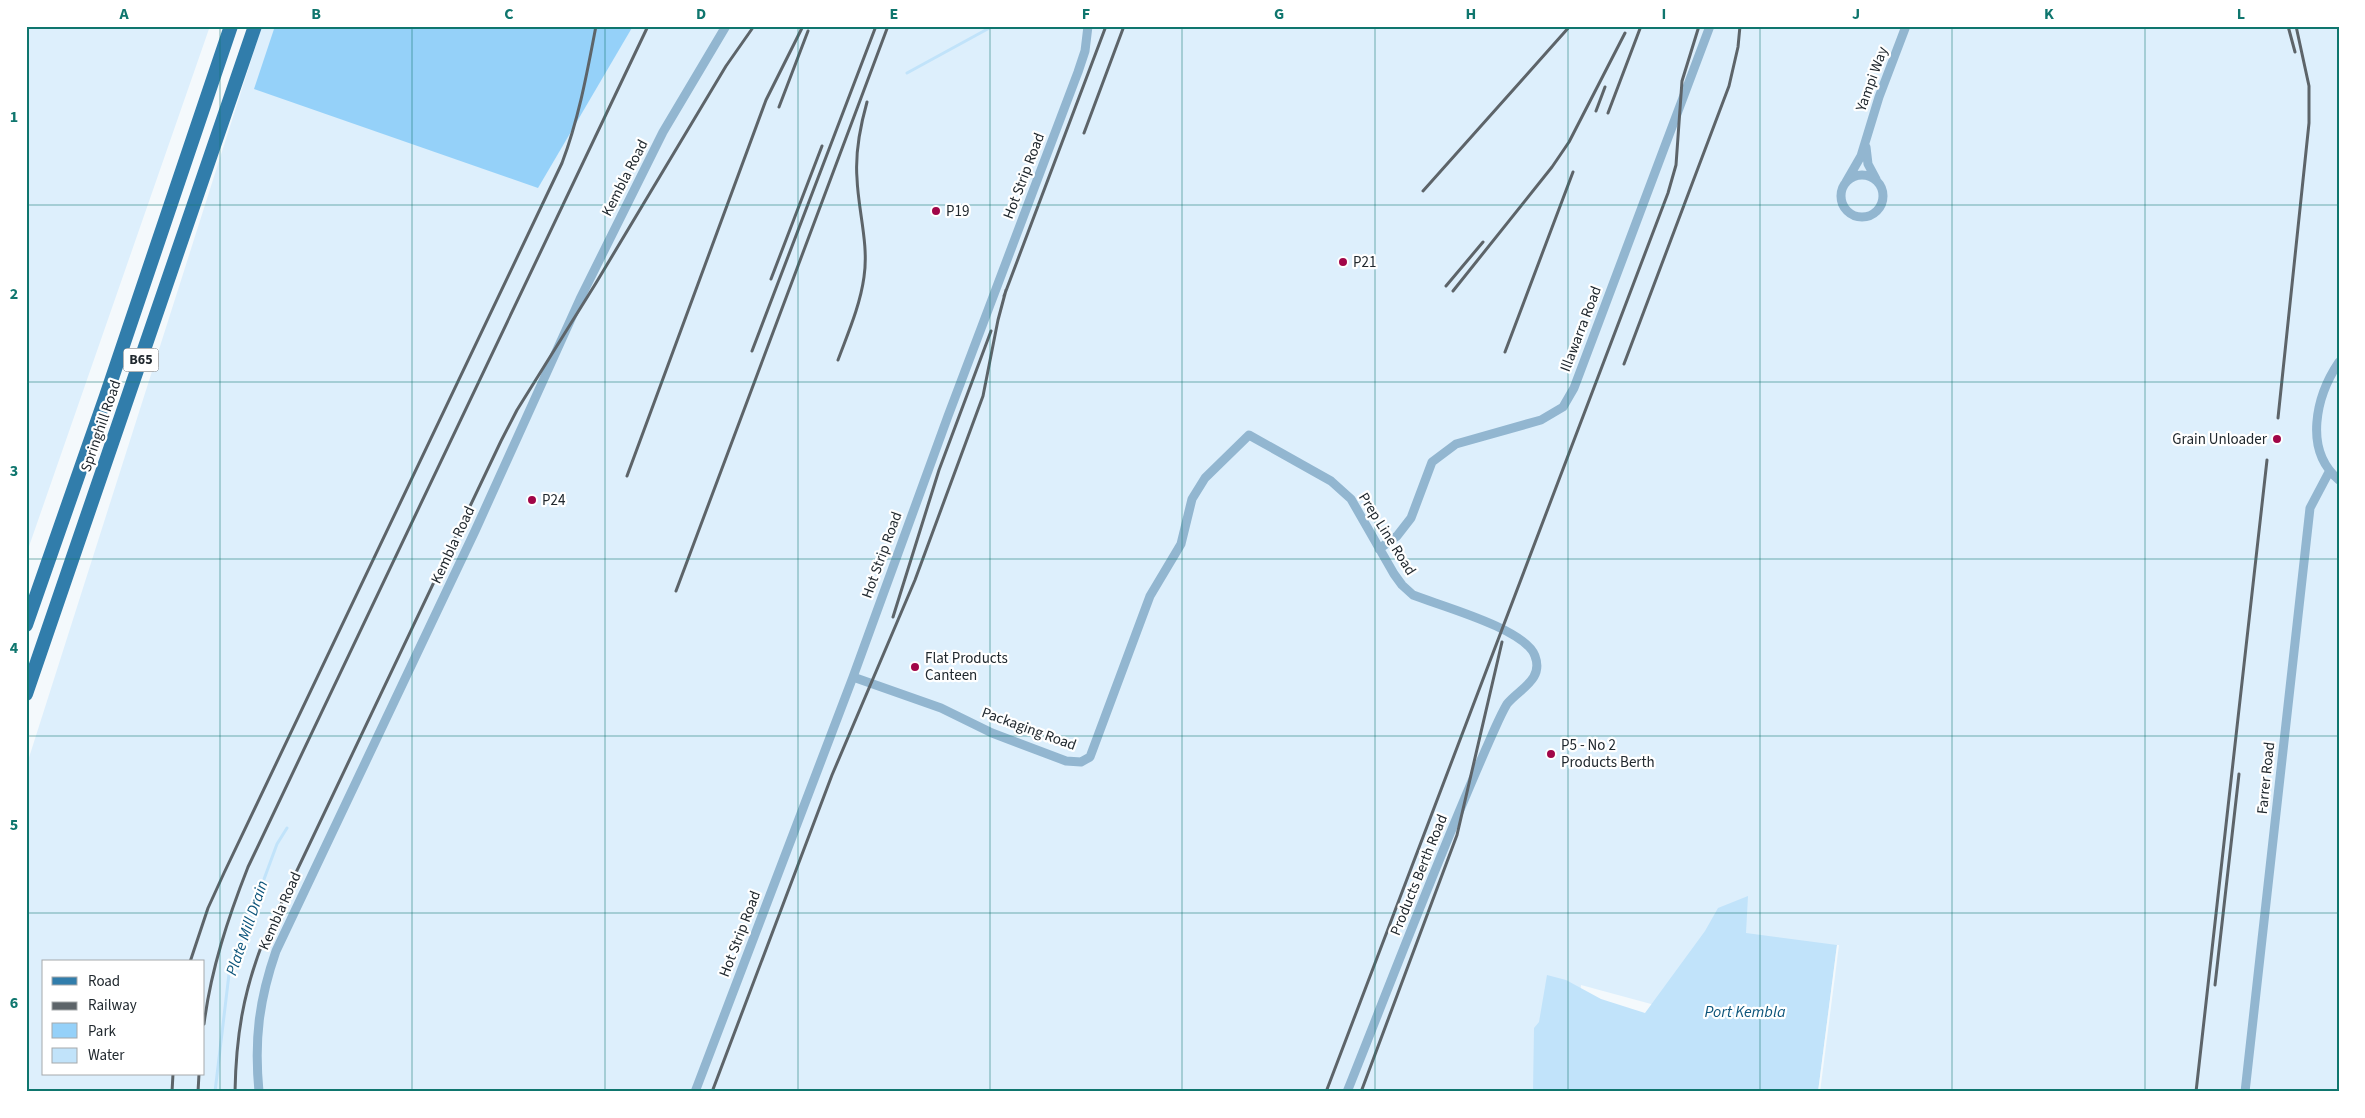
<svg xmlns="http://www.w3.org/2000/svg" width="2365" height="1118" viewBox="0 0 2365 1118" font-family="'Source Sans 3',sans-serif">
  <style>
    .built { fill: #ddeffc; fill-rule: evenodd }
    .green { fill: #95d1f9 }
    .water { fill: #c1e3fa }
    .pier { fill: #f4f9fc }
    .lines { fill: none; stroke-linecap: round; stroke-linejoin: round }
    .stream { stroke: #c1e3fa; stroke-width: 3 }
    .minor { stroke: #92b6d0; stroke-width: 9 }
    .primary { stroke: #317dab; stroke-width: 14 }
    .rail { stroke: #5d6469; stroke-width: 3 }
    .grid { fill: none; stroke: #0f766e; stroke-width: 1; stroke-opacity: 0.55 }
    .poi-dot { fill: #a10648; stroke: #fff; stroke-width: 2 }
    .labels { text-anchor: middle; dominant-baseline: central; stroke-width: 4.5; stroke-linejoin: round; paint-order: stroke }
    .shield { fill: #fff; stroke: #63686d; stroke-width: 1 }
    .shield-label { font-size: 14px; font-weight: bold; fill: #20282e }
    .street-label { font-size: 15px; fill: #20282e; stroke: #fff }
    .poi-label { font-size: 15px; fill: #20282e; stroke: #fff; text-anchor: start }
    .water-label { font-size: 16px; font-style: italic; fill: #0d557b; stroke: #fff }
    .neatline { fill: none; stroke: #0f766e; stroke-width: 2 }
    .grid-label { font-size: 16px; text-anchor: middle; font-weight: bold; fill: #0f766e }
  </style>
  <rect width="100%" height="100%" fill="#f4f9fc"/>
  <path class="built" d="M26,26H210L26,555Z
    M262,26H2339V1092H1811L1817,1049L1581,985L1575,1092H26V767ZM44,962H204V1074H44Z"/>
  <path class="green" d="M275,26H633L538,188L254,89Z"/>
  <path class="water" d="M1748,896L1746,933L1837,945L1818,1092H1533L1534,1028L1539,1022L1547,975L1566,980L1601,999L1645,1013L1705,931L1718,908Z"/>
  <path class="pier" d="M1837,945H1839L1820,1092H1818Z"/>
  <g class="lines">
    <path class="stream" d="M907,73L993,26
      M215,1092L229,974L277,844L287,828"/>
    <path class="minor" d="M1866,147L1868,164L1876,179
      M1841 196a21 21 0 1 1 42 0a21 21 0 1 1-42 0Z
      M1846,182L1861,156L1879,97L1906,26
      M2339,362C2316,396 2303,450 2339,480
      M1379,549L1397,536L1411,518L1432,462L1456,444L1541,420L1563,407L1574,388L1710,26
      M853,677L941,708L992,733L1066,761L1081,762L1090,757L1150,596L1181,544L1192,499L1205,478L1249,435L1331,481L1351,499L1394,574L1402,585L1413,595C1441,606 1526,629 1535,656C1544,680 1519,689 1507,704C1501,714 1497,724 1492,735C1440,852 1395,972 1347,1092
      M259,1092C254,1040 259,1000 276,951L475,531L580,299L663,132L726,26
      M695,1092L853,677L948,416L1078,72L1085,51L1088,26
      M2245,1092L2310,508L2329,472"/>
    <path class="primary" d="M26,625L106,396L231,26
      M26,694L255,26"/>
    <path class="rail" d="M2288,26L2295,52
      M779,107L808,31
      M1596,111L1605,87
      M1608,113L1641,26
      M1084,133L1124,26
      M1423,191L1570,26
      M771,279L822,146
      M1446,286L1483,242
      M1453,291L1552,167L1569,142L1625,33
      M1004,296L1106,26
      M752,351L876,26
      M1505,352L1573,172
      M838,360C848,333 860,306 864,277C869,244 858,210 857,178C855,153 860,127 867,102
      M1624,364L1729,86L1738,47L1740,26
      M2278,418L2309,123V86L2296,26
      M627,476L766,100L803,26
      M676,591L888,26
      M893,617L939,470L991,331
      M190,962L208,908L224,873L562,163C579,118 587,73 596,26
      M2215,985L2239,774
      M204,1024C211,969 228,918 248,867L648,26
      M172,1092L173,1074
      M198,1092L199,1074
      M235,1092C236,1037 243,993 263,942L501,441L517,410L596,283L726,66L754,26
      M712,1092L832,775L915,580L983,396L998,320L1006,290
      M1326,1092L1668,193L1676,165L1682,81L1699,26
      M1361,1092L1457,835L1502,642
      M2196,1092L2267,460"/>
  </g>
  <path class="grid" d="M220,26V1092M412,26V1092M605,26V1092M798,26V1092M990,26V1092M1182,26V1092M1375,26V1092M1568,26V1092M1760,26V1092M1952,26V1092M2145,26V1092M26,205H2339M26,382H2339M26,559H2339M26,736H2339M26,913H2339"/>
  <g class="poi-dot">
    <circle cx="936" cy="211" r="5"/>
    <circle cx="1343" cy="262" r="5"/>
    <circle cx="2277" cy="439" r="5"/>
    <circle cx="532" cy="500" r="5"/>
    <circle cx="915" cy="667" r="5"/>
    <circle cx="1551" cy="754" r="5"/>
  </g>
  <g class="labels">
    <rect class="shield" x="123.5" y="348.5" width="35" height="23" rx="4"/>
    <g class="shield-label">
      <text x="141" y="360">B65</text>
    </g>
    <g class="street-label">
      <text transform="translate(1872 79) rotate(-70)">Yampi Way</text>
      <text transform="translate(1024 176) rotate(-69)">Hot Strip Road</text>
      <text transform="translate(625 178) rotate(-63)">Kembla Road</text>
      <text transform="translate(1581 329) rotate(-69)">Illawarra Road</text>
      <text transform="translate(101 426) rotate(-71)">Springhill Road</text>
      <text transform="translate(1387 534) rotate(58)">Prep Line Road</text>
      <text transform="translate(453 545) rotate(-65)">Kembla Road</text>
      <text transform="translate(882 555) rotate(-70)">Hot Strip Road</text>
      <text transform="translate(1029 729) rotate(20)">Packaging Road</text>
      <text transform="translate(2266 778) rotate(-84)">Farrer Road</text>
      <text transform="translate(1419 875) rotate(-68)">Products Berth Road</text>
      <text transform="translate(280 911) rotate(-66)">Kembla Road</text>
      <text transform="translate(740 934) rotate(-69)">Hot Strip Road</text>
    </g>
    <g class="poi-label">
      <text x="946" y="211">P19</text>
      <text x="1353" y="262">P21</text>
      <text x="2267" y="439" text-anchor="end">Grain Unloader</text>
      <text x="542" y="500">P24</text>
      <text x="925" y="658">Flat Products<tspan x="925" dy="17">Canteen</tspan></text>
      <text x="1561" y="745">P5 - No 2<tspan x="1561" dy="17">Products Berth</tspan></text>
    </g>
    <g class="water-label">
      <text transform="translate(247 928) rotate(-71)">Plate Mill Drain</text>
      <text x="1745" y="1012">Port Kembla</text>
    </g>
  </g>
  <rect width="2365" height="1118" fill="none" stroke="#ffffff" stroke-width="55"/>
  <rect x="42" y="960" width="162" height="115" fill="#ffffff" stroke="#a6a9ab"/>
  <rect x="52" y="977" width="25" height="8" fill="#317dab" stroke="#a6a9ab"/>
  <text x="88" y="986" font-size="15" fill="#20282e">Road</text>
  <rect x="52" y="1002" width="25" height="8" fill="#5d6469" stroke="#a6a9ab"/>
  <text x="88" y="1010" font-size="15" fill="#20282e">Railway</text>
  <rect x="52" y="1023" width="25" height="15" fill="#95d1f9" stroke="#a6a9ab"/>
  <text x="88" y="1036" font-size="15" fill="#20282e">Park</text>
  <rect x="52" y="1048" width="25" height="15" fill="#c1e3fa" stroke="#a6a9ab"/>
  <text x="88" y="1060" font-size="15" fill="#20282e">Water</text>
  <rect x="28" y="28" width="2310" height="1062" class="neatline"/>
  <g class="grid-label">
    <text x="124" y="19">A</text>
    <text x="316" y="19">B</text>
    <text x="509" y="19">C</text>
    <text x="701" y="19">D</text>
    <text x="894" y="19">E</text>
    <text x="1086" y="19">F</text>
    <text x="1279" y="19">G</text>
    <text x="1471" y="19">H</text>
    <text x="1664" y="19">I</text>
    <text x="1856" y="19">J</text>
    <text x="2049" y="19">K</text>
    <text x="2241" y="19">L</text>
    <text x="14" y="122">1</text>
    <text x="14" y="299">2</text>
    <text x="14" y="476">3</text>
    <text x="14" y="653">4</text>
    <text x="14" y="830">5</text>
    <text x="14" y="1008">6</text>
  </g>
</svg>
